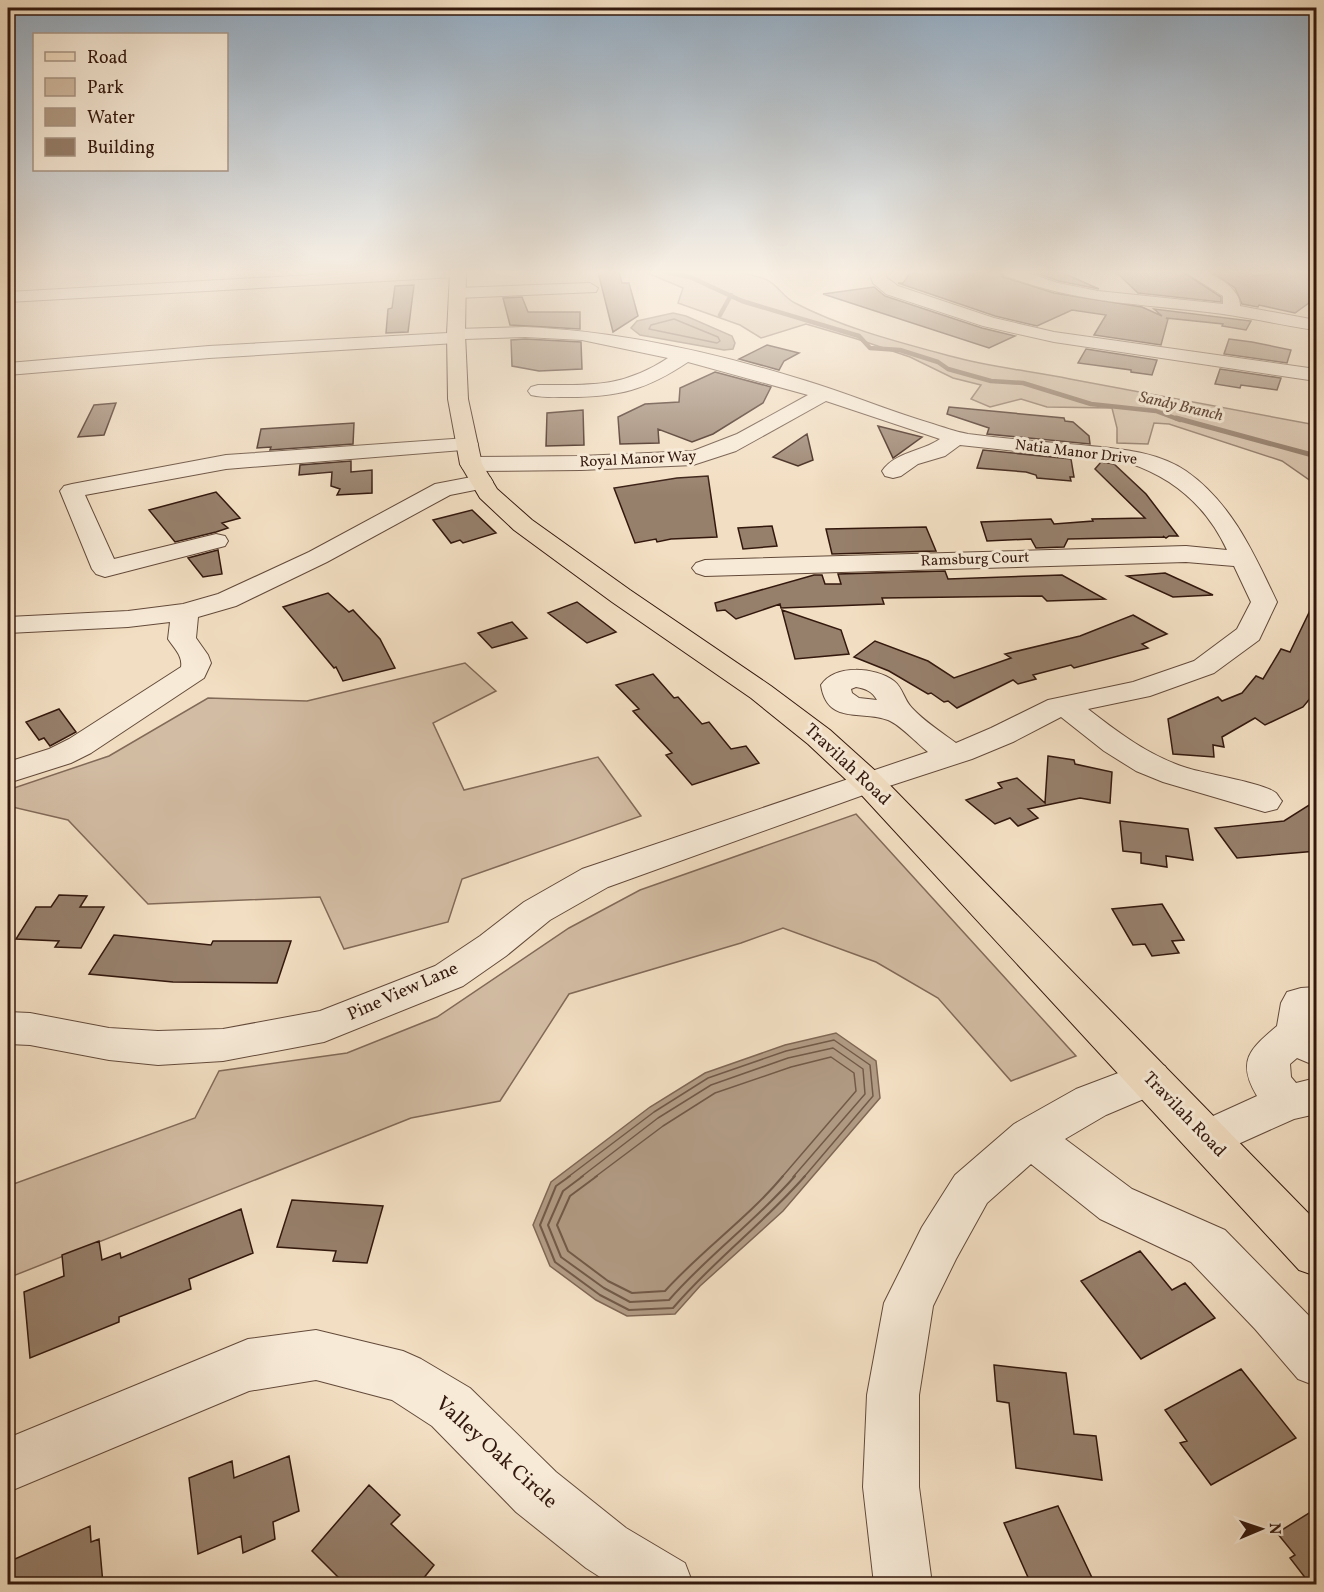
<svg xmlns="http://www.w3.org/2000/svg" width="1324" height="1592" viewBox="0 0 1324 1592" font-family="Vollkorn,serif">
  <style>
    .green { fill: #d2bca3; stroke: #826a58; stroke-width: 1.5 }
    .water { fill: #b19b84; stroke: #7f6754; stroke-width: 1.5 }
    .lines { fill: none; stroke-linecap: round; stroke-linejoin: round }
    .shore-far1 { stroke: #725a48; stroke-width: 1.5 }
    .shore { stroke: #725a48; stroke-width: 2 }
    .stream-far1 { stroke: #7f6754; stroke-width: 4.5 }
    .stream { stroke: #7f6754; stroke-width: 5 }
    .building { fill: #967f6b; stroke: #33180d; stroke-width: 1.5 }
    .minor-casing { stroke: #634a3a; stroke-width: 2 }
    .major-casing { stroke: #33180d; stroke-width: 2 }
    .minor { fill: #f7ead7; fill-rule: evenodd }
    .major { fill: #f2dec2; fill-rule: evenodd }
    .labels { text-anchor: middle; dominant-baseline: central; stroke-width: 6; stroke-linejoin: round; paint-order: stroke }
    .far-street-label { font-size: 15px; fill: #33180d; stroke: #f7ead7 }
    .far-water-label { font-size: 16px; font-style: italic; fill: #654c3d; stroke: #f7ead7 }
    .street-label { font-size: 18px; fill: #33180d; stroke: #f7ead7 }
    .near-street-label { font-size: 21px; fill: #33180d; stroke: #f7ead7 }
  </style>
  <rect width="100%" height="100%" fill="#f2dec2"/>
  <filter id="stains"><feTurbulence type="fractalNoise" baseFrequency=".00333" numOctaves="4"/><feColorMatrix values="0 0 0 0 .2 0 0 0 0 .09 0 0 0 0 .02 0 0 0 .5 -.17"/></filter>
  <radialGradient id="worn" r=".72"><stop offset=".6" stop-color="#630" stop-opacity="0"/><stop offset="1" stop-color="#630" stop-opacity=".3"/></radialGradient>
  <path class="green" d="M645,272C678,272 737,266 767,280C778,285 784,298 795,303C843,328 898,342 950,356C990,367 1030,371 1070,379C1152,395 1234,410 1316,425V489L1315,484L1282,461L1169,424L1154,423L1148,444L1117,443V428L1112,408L1047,407L1021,399L990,407L971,399L981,385L953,378L910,357L857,339L806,324L761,338L740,325L678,303L683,288Z
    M465,663L496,691L433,723L464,790L598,757L641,816L462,879L448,922L344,949L320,897L148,904L68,820L8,806V790L109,756L208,698L307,701Z
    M856,814L1076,1056L1011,1081L938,998L876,962L783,928L741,943L569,994L500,1101L411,1118L8,1278V1186L195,1118L219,1071L347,1053L437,1017L569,928L640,890Z"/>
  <path class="water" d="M673,313L686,316L732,336L735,343L733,349L724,350L640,335L631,328L637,321Z
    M836,1033L876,1061L880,1098L783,1211L700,1286L675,1314L627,1316L596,1300L550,1266L533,1225L551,1182L650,1107L705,1073L785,1045Z"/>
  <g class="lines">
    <path class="shore-far1" d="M674,319L718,337L720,341L717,343L649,329L651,325Z
      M568,1177L654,1112L708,1078L786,1051L834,1040L870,1065L873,1096L804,1177
      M581,1177L658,1118L711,1085L788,1058L833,1048L863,1069L865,1094L793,1177
      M595,1177L663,1126L715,1093L791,1067L831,1057L854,1073L856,1091L782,1177"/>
    <path class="shore" d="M570,1176L556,1186L540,1225L555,1262L600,1295L629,1310L673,1308C714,1260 764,1223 805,1176
      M583,1176L563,1191L548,1225L561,1257L604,1288L630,1302L669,1300C708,1255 756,1221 795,1176
      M597,1176L570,1196L557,1225L568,1251L608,1281L632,1293L665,1291C702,1250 748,1218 783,1176"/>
    <path class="stream-far1" d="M665,272L690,277L742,301L859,336L870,348L900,350L938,362L948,369L991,381L1023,383L1091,404L1156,411L1180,420
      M720,315L731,295"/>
    <path class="stream" d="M1176,418L1316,456"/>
  </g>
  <path class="building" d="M598,272H619L622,283H629L638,316L613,332Z
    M911,272H1000L1003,277L1054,293L1142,307L1162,316L1154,309L1251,321L1246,330L1222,326L1223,324L1166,318L1168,319L1161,345L1094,335L1106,315L1072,310L1037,326L995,316L898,283H903Z
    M1033,272H1061L1099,289L1059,281Z
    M1116,272H1183L1221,297V302L1138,293Z
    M1212,272H1249L1255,276L1289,272H1317V297L1295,313L1259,305L1258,307L1242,304L1235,288Z
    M414,285L408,332L386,333L388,309L392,308L395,286Z
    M874,287L885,296L982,328L1015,336L989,348L823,294Z
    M522,297L528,312H580V329L510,325L503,298Z
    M525,339L581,342L582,369L539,371L512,366L511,340Z
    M1229,339L1252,342L1291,350L1287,363L1224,354Z
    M767,345L799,353L784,361L779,370L739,359Z
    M1086,349L1157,360L1152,375L1131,372V370L1078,363Z
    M1220,369L1281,378L1277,390L1241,385L1240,388L1215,384Z
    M715,372L771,387L763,403L713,434L692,442L658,429L659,443L620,444L618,417L645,404L679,402L680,388Z
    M116,403L104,435L78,437L94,405Z
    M949,407L1064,418L1065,421L1073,422L1089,436L1090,444L987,434L989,428L947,414Z
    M583,410L584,445L546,446L547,413Z
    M354,423L353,444L270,450L271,447L257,448L261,429Z
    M878,426L922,437L893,458Z
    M807,434L813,460L798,466L773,457Z
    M983,450L1071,459L1074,477H1070L1071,481L1037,478L1036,475L1026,472L977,468Z
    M351,461V472L372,470V493L337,495L340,489L331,486L332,472L299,475L300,465Z
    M1101,462L1114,464L1146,494L1178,536H1169L1166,538L1163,536L1164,537L1068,539L1064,547L1036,548L1031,539L987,541L981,522L1051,519L1054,524L1093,521L1092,519L1145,518L1095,469Z
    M708,476L717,537L671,539L657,542L656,539L635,543L614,488L677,478Z
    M216,492L240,518L222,523L228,528L216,532L175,542L149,510Z
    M472,510L496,533L463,543L460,540L451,543L433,520Z
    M772,526L777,546L743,549L738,528Z
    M926,527L936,551L832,554L826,529Z
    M218,550L222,574L203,577L188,558Z
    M945,571L948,579L1062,575L1105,599L1047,601L1042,596L882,598L884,604L781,608L780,604L736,619L725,610L717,611L715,603L814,575H822L825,584H841L838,574Z
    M1165,573L1213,595L1173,597L1127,576Z
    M328,593L349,612L353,610L380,639L395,668L343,681L336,667L334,668L283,607Z
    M1317,596V690L1303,707L1265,725L1255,718L1222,737L1224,747L1213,745L1214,757L1173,754L1168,719L1218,697L1222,701L1242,693L1256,676L1263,679L1281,649L1290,652Z
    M577,602L616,632L587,643L548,613Z
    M782,610L841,630L849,654L795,659Z
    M1133,615L1167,634L1142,644L1148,648L1074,668L1071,665L1033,675L1036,679L1018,684L1013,680L957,708L948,701L944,702L931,693L928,694L889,671L854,657L875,641L928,661L954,678L1011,658L1005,654L1080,636Z
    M512,622L527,638L492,648L478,633Z
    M653,674L674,698L678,697L702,724L709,722L731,749L746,746L759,763L692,785L666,755L672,753L633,711L639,709L616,685Z
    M59,709L76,732L50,746L44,738L39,740L26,722Z
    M1048,756L1074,760L1075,764L1112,772L1110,803L1080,798L1028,809L1038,818L1018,826L1010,818L995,824L966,800L1002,788L998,783L1017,778L1045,803Z
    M1317,800V851L1237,858L1215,828L1284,821Z
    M1120,821L1188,829L1193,860L1166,856L1167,867L1141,863V853L1123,851Z
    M59,895L87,896L80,907H104L81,948L55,947L59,941L16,939L36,907H51Z
    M1162,904L1184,940L1172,941L1179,953L1152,956L1145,944L1133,945L1112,909Z
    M114,935L211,945L213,941H291L277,983L173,982L89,974Z
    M292,1200L383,1206L367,1263L333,1261L336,1251L277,1247Z
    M241,1209L253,1253L189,1279L191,1289L119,1317V1322L30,1358L24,1292L64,1276L62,1255L99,1241L102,1260L120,1253L121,1258Z
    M1140,1251L1172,1290L1185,1283L1215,1318L1141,1359L1081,1281Z
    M994,1365L1066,1373L1074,1434L1096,1436L1102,1480L1016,1468L1009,1403L997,1401Z
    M1241,1369L1296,1438L1211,1485L1180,1443L1187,1441L1165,1410Z
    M289,1456L299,1511L273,1522L275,1539L243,1553L241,1536L198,1554L189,1478L232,1461L234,1478Z
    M369,1485L400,1515L391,1524L434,1565L419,1584H345L312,1551Z
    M1058,1506L1095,1584H1031L1004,1523Z
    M1317,1508V1584H1310L1290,1558L1295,1555L1277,1533Z
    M90,1526L91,1542L99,1539L103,1584H8V1562Z"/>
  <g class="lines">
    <g class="minor-casing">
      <path id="minor" d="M365,272H464L456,277L8,302V292Z
        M869,272H885L887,278L898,286L994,318L1054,332L1316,369V381L1054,342L983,326L886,294L873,283Z
        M1002,272H1025L1058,283L1098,291L1223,304V296L1185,272C1191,272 1199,271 1205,272C1219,276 1241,291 1240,306L1316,320V330C1280,325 1244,316 1207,312C1138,304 1071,302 1004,275Z
        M590,283L598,288L596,292L457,298L449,293L457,288Z
        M525,327C618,331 712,352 800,379C845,392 888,411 933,424C945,428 957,432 968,434C1006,439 1044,442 1081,445C1116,449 1155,450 1186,471C1232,503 1254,554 1277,602L1259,640L1214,673L1150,696L1088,709C1119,733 1149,756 1187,768C1206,774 1264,783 1276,793C1277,794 1281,800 1282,801L1277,809L1265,812L1163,782L1136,771L1104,751L1061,717L1013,742L972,759L880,789L608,887L550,920L506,956L463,986L324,1042L223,1061L158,1065L109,1060L30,1045L8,1044V1012L30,1013L109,1028L158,1031L223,1029L320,1011L435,966L480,936L524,902L582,869L928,752C918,744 899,724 888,720C861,710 827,725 821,685C835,664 875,667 894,681C903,688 904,700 912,708C924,721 941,732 956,743L991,728L1048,700L1133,682L1194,661L1237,629L1251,602L1234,566L1186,562L705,576L696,573L692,568L696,563L705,560L1186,546L1227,550C1207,507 1174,478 1129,463L960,445L945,456L918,464L901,476L893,478L885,476L882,471C895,452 921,452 940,439L826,401L736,451L693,465L581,470L471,471L463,469L460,464L463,459L471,457L581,456L693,451L737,434L808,395L688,362C646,390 619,397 568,397C556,397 543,398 531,395L528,391L531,387L538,385C591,385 622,388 668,358L582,340L525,337L464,339L456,343L209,358L8,375V363L209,346L448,333L456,329ZM856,687C866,689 872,691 877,700L859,698L852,693L851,689Z
        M467,438L475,439L478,444L475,449L226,469L85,495L114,559L216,534L225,536L228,541L225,546L105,577L96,574L92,569L60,491L64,486L72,484L226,455Z
        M482,475L490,477L493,482L490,487L450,495L327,562L236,606L198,617L196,638L208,655L211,663L204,678L91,753L71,763L8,783V762L49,749L69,739L181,667C183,656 174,648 168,639L170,622L128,627L8,633V617L128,611L183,604L218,594L309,552L435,484Z
        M1316,987V1066L1297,1058L1290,1064L1291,1077L1296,1083L1316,1078V1114L1294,1119L1207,1158L1191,1152L1185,1139L1191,1126L1257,1096C1236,1061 1250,1049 1277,1026L1281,1003L1287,992L1301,988Z
        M1150,1061L1165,1066L1171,1078L1165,1090L1106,1115L1065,1139L1132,1189L1225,1230L1316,1323V1386L1298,1379L1255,1329L1191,1262L1100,1219L1031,1164L987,1203L956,1259L933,1306L919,1395V1487L932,1584H874L863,1487L867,1395L884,1303L922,1227L955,1175L1014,1124L1076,1089Z
        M316,1330L403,1351L421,1359L470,1388L556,1472L626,1528L685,1563L693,1584H611L586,1568L516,1512L432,1426L392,1400L316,1380L249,1391L8,1492V1438L248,1339Z"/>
    </g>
    <g class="major-casing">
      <path id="major" d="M450,272H466L465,334L468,399L482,464L497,489L532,520L630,590L771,686L830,730L880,775L1316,1221V1276L1299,1270L856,789L808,744L751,698L612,602L514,530L480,498L460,464L448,399L447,334Z"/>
    </g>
    <use href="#minor" class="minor"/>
    <use href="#major" class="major"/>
  </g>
  <linearGradient id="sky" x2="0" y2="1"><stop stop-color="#92aac0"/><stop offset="0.55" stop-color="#f9f0e4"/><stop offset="1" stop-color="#f9f0e4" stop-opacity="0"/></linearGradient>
  <rect width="1324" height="495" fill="url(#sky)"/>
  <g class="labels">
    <g class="far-street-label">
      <text transform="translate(1076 453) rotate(7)">Natia Manor Drive</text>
      <text transform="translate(638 460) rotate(-3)">Royal Manor Way</text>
      <text transform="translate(975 560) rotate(-2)">Ramsburg Court</text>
    </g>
    <g class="far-water-label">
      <text transform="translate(1181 407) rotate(13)">Sandy Branch</text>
    </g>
    <g class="street-label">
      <text transform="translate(847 765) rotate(43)">Travilah Road</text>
      <text transform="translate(403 992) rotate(-24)">Pine View Lane</text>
      <text transform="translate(1184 1115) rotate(46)">Travilah Road</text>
    </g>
    <g class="near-street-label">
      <text transform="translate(496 1453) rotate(42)">Valley Oak Circle</text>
    </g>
  </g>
  <rect width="1324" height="1592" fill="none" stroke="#f2dec2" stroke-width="30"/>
  <rect x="9" y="9" width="1306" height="1574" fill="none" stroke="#33180d" stroke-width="3"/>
  <rect x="15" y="15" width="1294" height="1562" fill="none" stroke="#33180d" stroke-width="1.5"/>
  <rect x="33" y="33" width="195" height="138" fill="#f7ead7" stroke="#a99686" stroke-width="1.5"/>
  <rect x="45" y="52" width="30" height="9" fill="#f2dec2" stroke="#a99686" stroke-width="1.5"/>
  <text x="87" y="63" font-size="18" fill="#33180d">Road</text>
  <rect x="45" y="78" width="30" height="18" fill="#d2bca3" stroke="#a99686" stroke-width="1.5"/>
  <text x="87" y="93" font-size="18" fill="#33180d">Park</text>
  <rect x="45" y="108" width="30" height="18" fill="#b19b84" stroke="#a99686" stroke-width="1.5"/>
  <text x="87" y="123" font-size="18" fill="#33180d">Water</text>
  <rect x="45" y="138" width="30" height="18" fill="#967f6b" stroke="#a99686" stroke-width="1.5"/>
  <text x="87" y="153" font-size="18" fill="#33180d">Building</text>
  <g transform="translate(1261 1529) rotate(88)" stroke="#f7ead7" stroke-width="4.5" paint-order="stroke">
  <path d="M0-4.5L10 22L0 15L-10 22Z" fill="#33180d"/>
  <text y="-9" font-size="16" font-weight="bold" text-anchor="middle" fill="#33180d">N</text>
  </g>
  <rect width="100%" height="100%" filter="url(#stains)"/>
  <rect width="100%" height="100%" fill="url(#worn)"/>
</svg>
